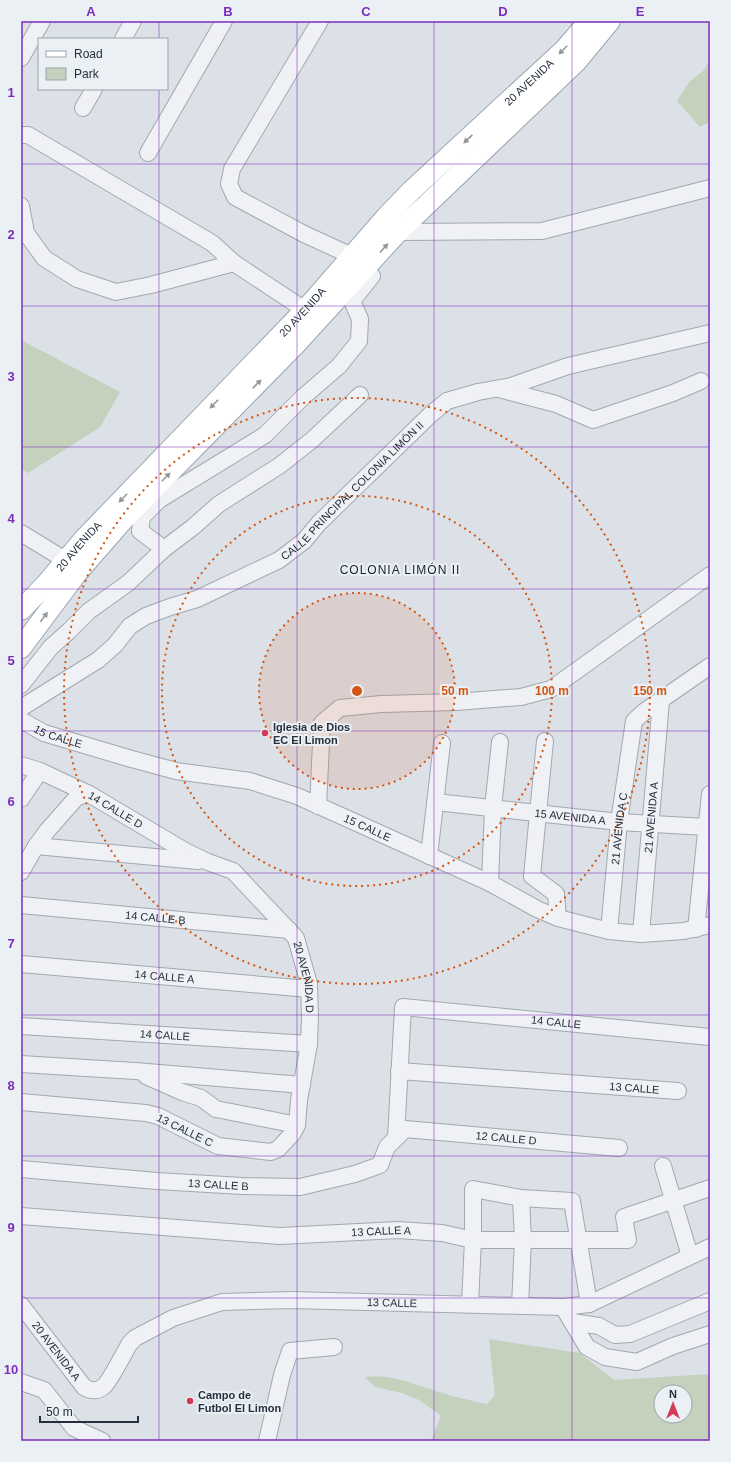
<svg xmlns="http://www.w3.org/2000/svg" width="731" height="1462" viewBox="0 0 731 1462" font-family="Arial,sans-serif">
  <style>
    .green { fill: #c3d1bd; fill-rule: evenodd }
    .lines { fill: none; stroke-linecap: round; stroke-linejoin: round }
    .minor-casing { stroke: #a1a8b1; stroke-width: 18 }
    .major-casing { stroke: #9ba6b3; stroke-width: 22 }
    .minor { stroke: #eff1f5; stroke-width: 16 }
    .major { stroke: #fff; stroke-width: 20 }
    .oneway { fill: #92979e }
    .grid { fill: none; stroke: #7b2cbf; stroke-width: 1; stroke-opacity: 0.55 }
    .ring { fill: none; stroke: #d45511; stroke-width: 2; stroke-dasharray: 2 4 }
    .poi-dot { fill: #d33a59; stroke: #ebf0f5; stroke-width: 1.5 }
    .labels { text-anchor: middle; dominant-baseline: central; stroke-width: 4; stroke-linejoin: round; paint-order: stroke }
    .street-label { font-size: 11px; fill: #252f3e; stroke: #ebf0f5 }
    .poi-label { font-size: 11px; font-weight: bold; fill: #252f3e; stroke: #ebf0f5; text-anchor: start }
    .neighbourhood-label { font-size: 12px; letter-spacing: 1px; fill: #18202e; stroke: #ebf0f5 }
    .centre { fill: #d45511; stroke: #ebf0f5; stroke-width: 2 }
    .ring-label { font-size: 12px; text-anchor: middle; font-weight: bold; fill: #d45511; stroke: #ebf0f5; stroke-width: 4; stroke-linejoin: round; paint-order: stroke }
    .neatline { fill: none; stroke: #7b2cbf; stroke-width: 1.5 }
    .grid-label { font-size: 13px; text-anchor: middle; font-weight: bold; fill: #7b2cbf }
  </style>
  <rect width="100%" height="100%" fill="#dce1e7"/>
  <path class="green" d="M710,61V122L700,127L677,101L690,81L703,71Z
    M21,340L120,392L100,427L28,473L21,469Z
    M489,1339L580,1353L614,1380L710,1374V1441H431L441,1416L419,1400L402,1393L375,1387L365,1377C389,1373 414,1384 436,1391C453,1397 470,1400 487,1404L495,1395ZM661,1392H685V1416H661Z"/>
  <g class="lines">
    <g class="minor-casing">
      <g id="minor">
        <path d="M320,21L232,169L229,184L235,197L304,234L352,256"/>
        <path d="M123,39L133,21"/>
        <path d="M21,58L42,21"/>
        <path d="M83,108L94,89"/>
        <path d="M21,135H28L212,243L234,263L305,310"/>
        <path d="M148,153L224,21"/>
        <path d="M21,206L26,233L44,258L77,279L116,292L151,285L234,263"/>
        <path d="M398,232L542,231L710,188"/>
        <path d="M499,389L556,404L593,420L673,393L701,381"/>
        <path d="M21,533L65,560"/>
        <path d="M164,549L140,531L142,517L159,500L265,435L303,397L339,366L359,341L360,319L352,301L372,276L365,268"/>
        <path d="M21,685L51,647L69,631L89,611L128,583L164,549L193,527L219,504L279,466L312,440L360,395"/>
        <path id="s1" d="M21,708L98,660L115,645L130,626L146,616L170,607L197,599L279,560L304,541L319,523L430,415L447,401L478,392L511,386L568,366L710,333"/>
        <path id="s2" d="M21,720L44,733L128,758L176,771L250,781L297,796L490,883L537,909L558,918L609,931L641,934L684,931L710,925"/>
        <path d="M545,741L532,876L556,894L558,918"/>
        <path id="s3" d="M21,765L40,771L89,794L185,851L208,862L233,871L296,938L309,984L310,1017L309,1044L299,1100L297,1125L293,1133L278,1149L271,1152L218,1146L158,1116L146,1113L21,1102"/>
        <path d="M21,799L40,771"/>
        <path id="s4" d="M436,802L619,822L706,827"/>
        <path d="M318,806L322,723L340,708L381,704L456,702L521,697L551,689L710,575"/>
        <path d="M36,846L198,861"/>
        <path d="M429,856L442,743"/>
        <path d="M21,872L36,846L47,831L77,797L89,794"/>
        <path d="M490,883L493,808L500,742"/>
        <path id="s5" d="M21,905L289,930"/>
        <path d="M696,929L710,794"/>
        <path id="s6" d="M609,931L619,822L634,721L645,711L710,666"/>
        <path id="s7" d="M641,934L661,701"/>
        <path id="s8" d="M21,964L309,989"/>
        <path id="s9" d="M21,1026L309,1044"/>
        <path d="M21,1064L135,1071L302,1085"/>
        <path id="s10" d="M399,1071L678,1091"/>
        <path d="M146,1076L182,1092L201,1098L216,1109L297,1125"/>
        <path id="s11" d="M396,1138L403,1007L710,1037"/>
        <path d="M663,1166L690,1256"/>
        <path id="s12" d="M21,1169L157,1181L242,1186L300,1187L355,1174L380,1165L387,1147L405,1129L619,1148"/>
        <path id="s13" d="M21,1216L280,1236L398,1230L442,1233L473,1240H628L624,1217L710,1188"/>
        <path d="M470,1304L473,1240V1189L521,1198L572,1201L589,1304"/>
        <path id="s14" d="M21,1305L84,1387C90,1391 98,1392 104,1386C110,1381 125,1351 130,1343L135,1338L173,1318L222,1302L291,1300L563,1307L589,1304L710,1247"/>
        <path d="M520,1306L523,1240L521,1198"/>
        <path d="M563,1307L587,1347L605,1357L637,1362L673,1346L710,1334"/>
        <path d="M572,1322L599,1326L615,1335L630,1334L710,1301"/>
        <path d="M21,1382L44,1390L74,1428L102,1441"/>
        <path d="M267,1441L282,1375L290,1351L334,1347"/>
      </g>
    </g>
    <g class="major-casing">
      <g id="major">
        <path id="s15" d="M21,610L46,584L84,539L305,310L386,217L411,191L565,49L589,21"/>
        <path d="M21,648L77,573L125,518L296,344L398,232L577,61L610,21"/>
      </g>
    </g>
    <use href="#minor" class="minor"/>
    <use href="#major" class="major"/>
  </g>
  <defs><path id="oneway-solid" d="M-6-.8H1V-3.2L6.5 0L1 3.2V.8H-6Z"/></defs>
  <g class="oneway">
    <use href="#oneway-solid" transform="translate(563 50) rotate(135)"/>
    <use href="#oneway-solid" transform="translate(468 139) rotate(137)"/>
    <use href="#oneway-solid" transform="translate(384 248) rotate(-48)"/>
    <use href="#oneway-solid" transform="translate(257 384) rotate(-45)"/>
    <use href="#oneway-solid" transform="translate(214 404) rotate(134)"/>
    <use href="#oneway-solid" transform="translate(166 477) rotate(-45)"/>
    <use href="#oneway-solid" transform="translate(123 498) rotate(134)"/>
    <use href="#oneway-solid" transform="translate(44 617) rotate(-53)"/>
  </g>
  <path class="grid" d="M159,21V39M297,21V1441M434,21V1441M572,21V1441M159,89V1441M21,164H710M21,306H710M21,447H710M21,589H710M21,731H710M21,873H710M21,1015H710M21,1156H710M21,1298H710"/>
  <circle cx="357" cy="691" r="98" fill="#d45511" fill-opacity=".12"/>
  <g class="ring">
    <circle cx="357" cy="691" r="98"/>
    <circle cx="357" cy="691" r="195"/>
    <circle cx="357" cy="691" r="293"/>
  </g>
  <g class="poi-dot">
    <circle cx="265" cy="733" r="4"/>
    <circle cx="190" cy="1401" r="4"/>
  </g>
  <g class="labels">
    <g class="street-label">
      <text stroke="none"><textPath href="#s15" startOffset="733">20 AVENIDA</textPath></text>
      <text stroke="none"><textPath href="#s15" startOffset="410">20 AVENIDA</textPath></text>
      <text stroke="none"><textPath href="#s1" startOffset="402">CALLE PRINCIPAL COLONIA LIMÓN II</textPath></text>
      <text stroke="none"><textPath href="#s15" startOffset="86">20 AVENIDA</textPath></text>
      <text stroke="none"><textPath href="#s2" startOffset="41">15 CALLE</textPath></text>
      <text stroke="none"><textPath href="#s3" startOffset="105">14 CALLE D</textPath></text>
      <text stroke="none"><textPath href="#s4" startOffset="135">15 AVENIDA A</textPath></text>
      <text stroke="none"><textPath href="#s7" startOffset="117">21 AVENIDA A</textPath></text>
      <text stroke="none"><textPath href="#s2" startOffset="365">15 CALLE</textPath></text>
      <text stroke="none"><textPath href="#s6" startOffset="103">21 AVENIDA C</textPath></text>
      <text stroke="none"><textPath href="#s5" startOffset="135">14 CALLE B</textPath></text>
      <text stroke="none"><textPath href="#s8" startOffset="144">14 CALLE A</textPath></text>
      <text stroke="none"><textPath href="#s3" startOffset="370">20 AVENIDA D</textPath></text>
      <text stroke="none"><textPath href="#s11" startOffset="285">14 CALLE</textPath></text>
      <text stroke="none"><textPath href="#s9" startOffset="144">14 CALLE</textPath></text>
      <text stroke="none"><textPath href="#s10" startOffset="236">13 CALLE</textPath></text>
      <text transform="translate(185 1130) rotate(26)">13 CALLE C</text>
      <text stroke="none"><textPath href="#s12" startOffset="509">12 CALLE D</textPath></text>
      <text stroke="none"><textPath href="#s12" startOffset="198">13 CALLE B</textPath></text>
      <text stroke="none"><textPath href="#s13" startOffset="361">13 CALLE A</textPath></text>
      <text stroke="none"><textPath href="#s14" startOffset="447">13 CALLE</textPath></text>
      <text stroke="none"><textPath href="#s14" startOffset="58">20 AVENIDA A</textPath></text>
    </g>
    <g class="poi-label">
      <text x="273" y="727">Iglesia de Dios<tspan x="273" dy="13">EC El Limon</tspan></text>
      <text x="198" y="1395">Campo de<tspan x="198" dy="13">Futbol El Limon</tspan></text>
    </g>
    <g class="neighbourhood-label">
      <text x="400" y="570">COLONIA LIMÓN II</text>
    </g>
  </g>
  <circle cx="357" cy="691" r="6" class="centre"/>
  <g class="ring-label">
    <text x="455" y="695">50 m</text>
    <text x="552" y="695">100 m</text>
    <text x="650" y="695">150 m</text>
  </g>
  <rect width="731" height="1462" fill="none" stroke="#ebf0f5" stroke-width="44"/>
  <rect x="38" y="38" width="130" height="52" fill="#ebf0f5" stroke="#9ca3ac"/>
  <rect x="46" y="51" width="20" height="6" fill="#ffffff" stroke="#9ca3ac"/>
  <text x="74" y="58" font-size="12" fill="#252f3e">Road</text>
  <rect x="46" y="68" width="20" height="12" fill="#c3d1bd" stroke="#9ca3ac"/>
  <text x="74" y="78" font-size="12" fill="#252f3e">Park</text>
  <g transform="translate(673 1404)"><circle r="19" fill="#ebf0f5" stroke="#9ca3ac"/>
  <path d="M0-3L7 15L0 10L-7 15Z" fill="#d33a59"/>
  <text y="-6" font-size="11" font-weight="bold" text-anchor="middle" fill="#252f3e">N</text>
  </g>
  <path d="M40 1416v6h98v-6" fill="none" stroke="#252f3e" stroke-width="2"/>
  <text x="46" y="1416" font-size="12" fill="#252f3e" stroke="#ebf0f5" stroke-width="3" paint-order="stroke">50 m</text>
  <rect x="22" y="22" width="687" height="1418" class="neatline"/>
  <g class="grid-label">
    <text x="91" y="16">A</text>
    <text x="228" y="16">B</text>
    <text x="366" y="16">C</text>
    <text x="503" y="16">D</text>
    <text x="640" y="16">E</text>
    <text x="11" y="97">1</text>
    <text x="11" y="239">2</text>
    <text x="11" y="381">3</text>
    <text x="11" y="523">4</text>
    <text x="11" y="665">5</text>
    <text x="11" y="806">6</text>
    <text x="11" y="948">7</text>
    <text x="11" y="1090">8</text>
    <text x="11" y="1232">9</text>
    <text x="11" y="1374">10</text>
  </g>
</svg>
